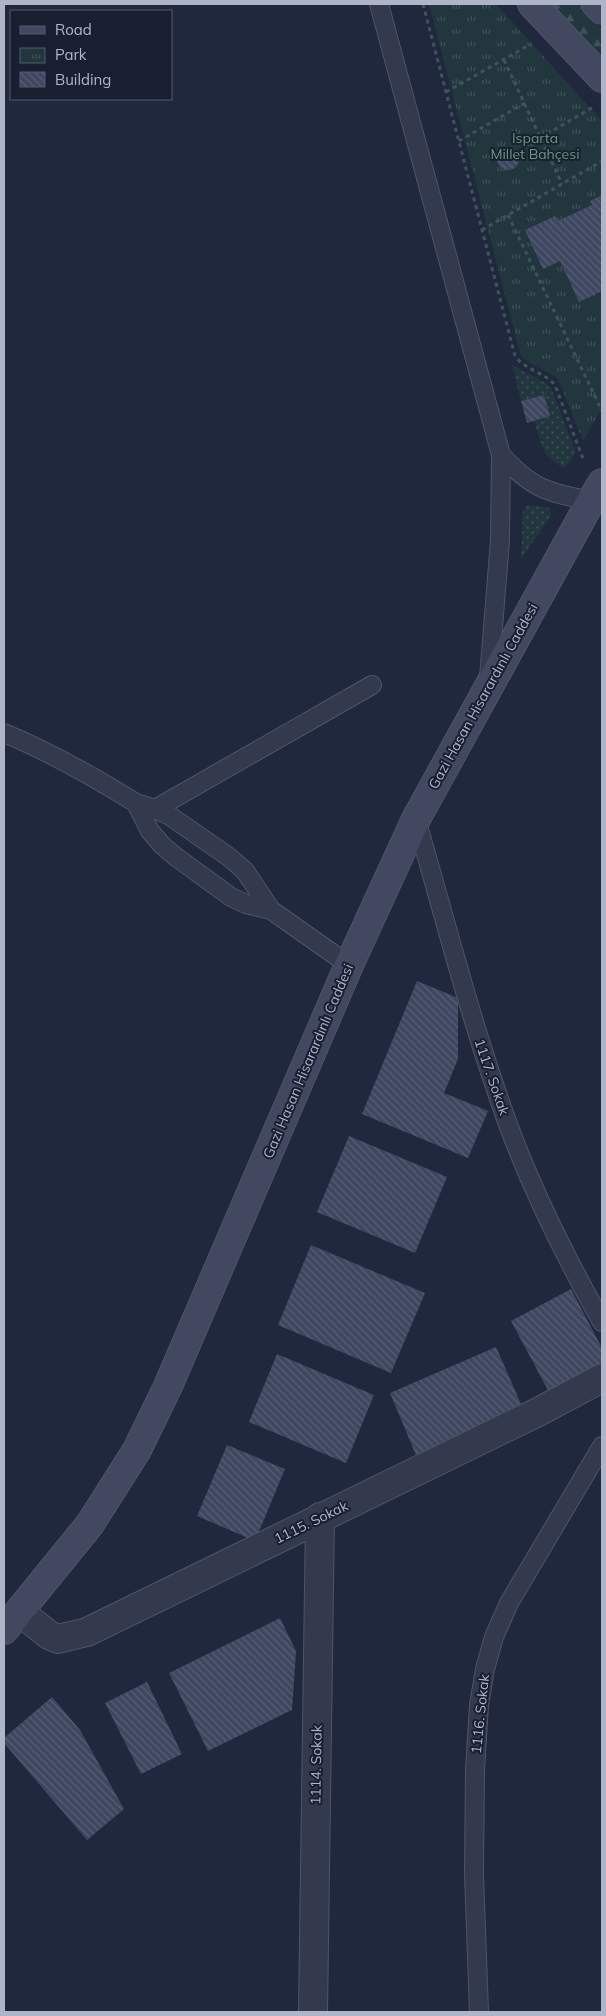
<svg xmlns="http://www.w3.org/2000/svg" width="606" height="2016" viewBox="0 0 606 2016" font-family="Mulish,sans-serif">
  <style>
    .grass { fill: url(#grass-dots) }
    .forest { fill: url(#forest-firs) }
    .park { fill: url(#park-tufts) }
    .building { fill: url(#building-back-hatch) }
    .lines { fill: none; stroke-linecap: round; stroke-linejoin: round }
    .lane-casing { stroke: #4f5567; stroke-width: 20 }
    .street-casing { stroke: #4f5567; stroke-width: 30 }
    .secondary-casing { stroke: #4f5567; stroke-width: 30 }
    .path { stroke: #40535b; stroke-width: 3; stroke-dasharray: 4 4; stroke-linecap: butt }
    .lane { stroke: #343a4d; stroke-width: 18 }
    .street { stroke: #343a4d; stroke-width: 28 }
    .secondary { stroke: #414860; stroke-width: 28 }
    .labels { text-anchor: middle; dominant-baseline: central; stroke-width: 4; stroke-linejoin: round; paint-order: stroke }
    .park-label { font-size: 14px; fill: #639c79; stroke: #191f31 }
    .street-label { font-size: 14px; fill: #afb5c9; stroke: #191f31 }
  </style>
  <defs>
    <pattern id="grass-dots" width="8" height="8" patternUnits="userSpaceOnUse" patternTransform="scale(1.25)"><rect width="8" height="8" fill="#22363e"/><path d="M2 2h.1M6 6h.1" fill="none" stroke="#405159" stroke-width="1.8" stroke-linecap="round"/></pattern>
    <pattern id="forest-firs" width="22" height="20" patternUnits="userSpaceOnUse" patternTransform="scale(1.25)"><rect width="22" height="20" fill="#22363e"/><path d="M5 1l3.5 6h-7zM16 11l3.5 6h-7z" fill="#405159"/></pattern>
    <pattern id="park-tufts" width="24" height="20" patternUnits="userSpaceOnUse" patternTransform="scale(1.25)"><rect width="24" height="20" fill="#22363e"/><path d="M3 7l-1-3M5 7V3M7 7l1-3M15 17l-1-3M17 17v-4M19 17l1-3" fill="none" stroke="#405159"/></pattern>
    <pattern id="building-back-hatch" width="6" height="6" patternUnits="userSpaceOnUse" patternTransform="scale(1.25)"><rect width="6" height="6" fill="#3e475f"/><path d="M-1 5l2 2M0 0l6 6M5-1l2 2" fill="none" stroke="#575f75"/></pattern>
  </defs>
  <rect width="100%" height="100%" fill="#20283d"/>
  <path class="grass" d="M512,365L546,383L551,388L576,453L566,466L562,467C540,454 542,444 534,421L550,416L544,395L521,401Z
    M527,505L550,508L551,516L521,559L523,511Z"/>
  <path class="forest" d="M551,4H579L602,29V57Z"/>
  <path class="park" d="M429,4H496L602,121V408L583,441L558,379C547,370 531,366 521,356Z"/>
  <path class="building" d="M497 159a11 11 0 1 1 22 0a11 11 0 1 1-22 0Z
    M602,195V291L579,302L560,261L543,269L525,230L555,216L558,221L592,205L590,201Z
    M544,395L550,416L527,423L521,401Z
    M417,981L458,998V1059L444,1093L488,1111L468,1158L362,1114Z
    M349,1136L447,1177L415,1253L317,1212Z
    M311,1245L425,1293L391,1373L278,1325Z
    M571,1289L602,1348V1366L550,1394L511,1321Z
    M496,1347L525,1413L418,1460L390,1393Z
    M277,1354L374,1395L346,1463L249,1422Z
    M227,1445L285,1469L255,1541L197,1516Z
    M280,1618L296,1651L292,1710L208,1751L169,1673Z
    M147,1682L182,1754L141,1774L105,1703Z
    M52,1697L80,1730L124,1809L87,1840L4,1743V1738Z"/>
  <g class="lines">
    <g class="lane-casing">
      <path id="lane" d="M379,4L501,455
        M489,678L500,540L501,455C532,489 547,492 591,501
        M4,733C50,752 94,777 136,803
        M155,809L372,685
        M416,819C446,922 472,1026 509,1127C534,1194 567,1260 602,1322
        M271,910L245,871L229,857L170,816L155,809L136,803L150,831L162,845L176,857L231,897L246,904L271,910L349,965
        M479,2012L474,1874L475,1770L479,1705L485,1669L494,1637L509,1603L602,1446"/>
    </g>
    <g class="street-casing">
      <path id="street" d="M20,1612L49,1635L58,1639L87,1632L540,1411L602,1378
        M313,2012L320,1517"/>
    </g>
    <g class="secondary-casing">
      <path id="secondary" d="M532,4L602,78
        M596,4L602,10
        M4,1630L90,1524L137,1450L168,1386L349,965L416,819L591,501L602,483"/>
    </g>
    <path class="path" d="M423,4L515,356C525,370 544,372 555,385L583,459
      M504,60L562,184
      M446,92L531,44
      M540,138L595,106
      M459,141L525,103
      M508,215L602,411
      M482,230L602,161"/>
    <use href="#lane" class="lane"/>
    <use href="#street" class="street"/>
    <use href="#secondary" class="secondary"/>
  </g>
  <g class="labels">
    <g class="park-label">
      <text x="535" y="138">Isparta<tspan x="535" dy="16">Millet Bahçesi</tspan></text>
    </g>
    <g class="street-label">
      <text transform="translate(483 696) rotate(-61)">Gazi Hasan Hisarardınlı Caddesi</text>
      <text transform="translate(308 1061) rotate(-67)">Gazi Hasan Hisarardınlı Caddesi</text>
      <text transform="translate(492 1077) rotate(71)">1117. Sokak</text>
      <text transform="translate(311 1522) rotate(-26)">1115. Sokak</text>
      <text transform="translate(480 1714) rotate(-84)">1116. Sokak</text>
      <text transform="translate(316 1765) rotate(-89)">1114. Sokak</text>
    </g>
  </g>
  <rect width="606" height="2016" fill="none" stroke="#afb5c9" stroke-width="10"/>
  <rect x="10" y="10" width="162" height="90" fill="#191f31" stroke="#555b6e"/>
  <rect x="20" y="26" width="25" height="8" fill="#414860" stroke="#555b6e"/>
  <text x="55" y="35" font-size="15" fill="#afb5c9">Road</text>
  <rect x="20" y="48" width="25" height="15" fill="url(#park-tufts)" stroke="#555b6e"/>
  <text x="55" y="60" font-size="15" fill="#afb5c9">Park</text>
  <rect x="20" y="72" width="25" height="15" fill="url(#building-back-hatch)" stroke="#555b6e"/>
  <text x="55" y="85" font-size="15" fill="#afb5c9">Building</text>
</svg>
